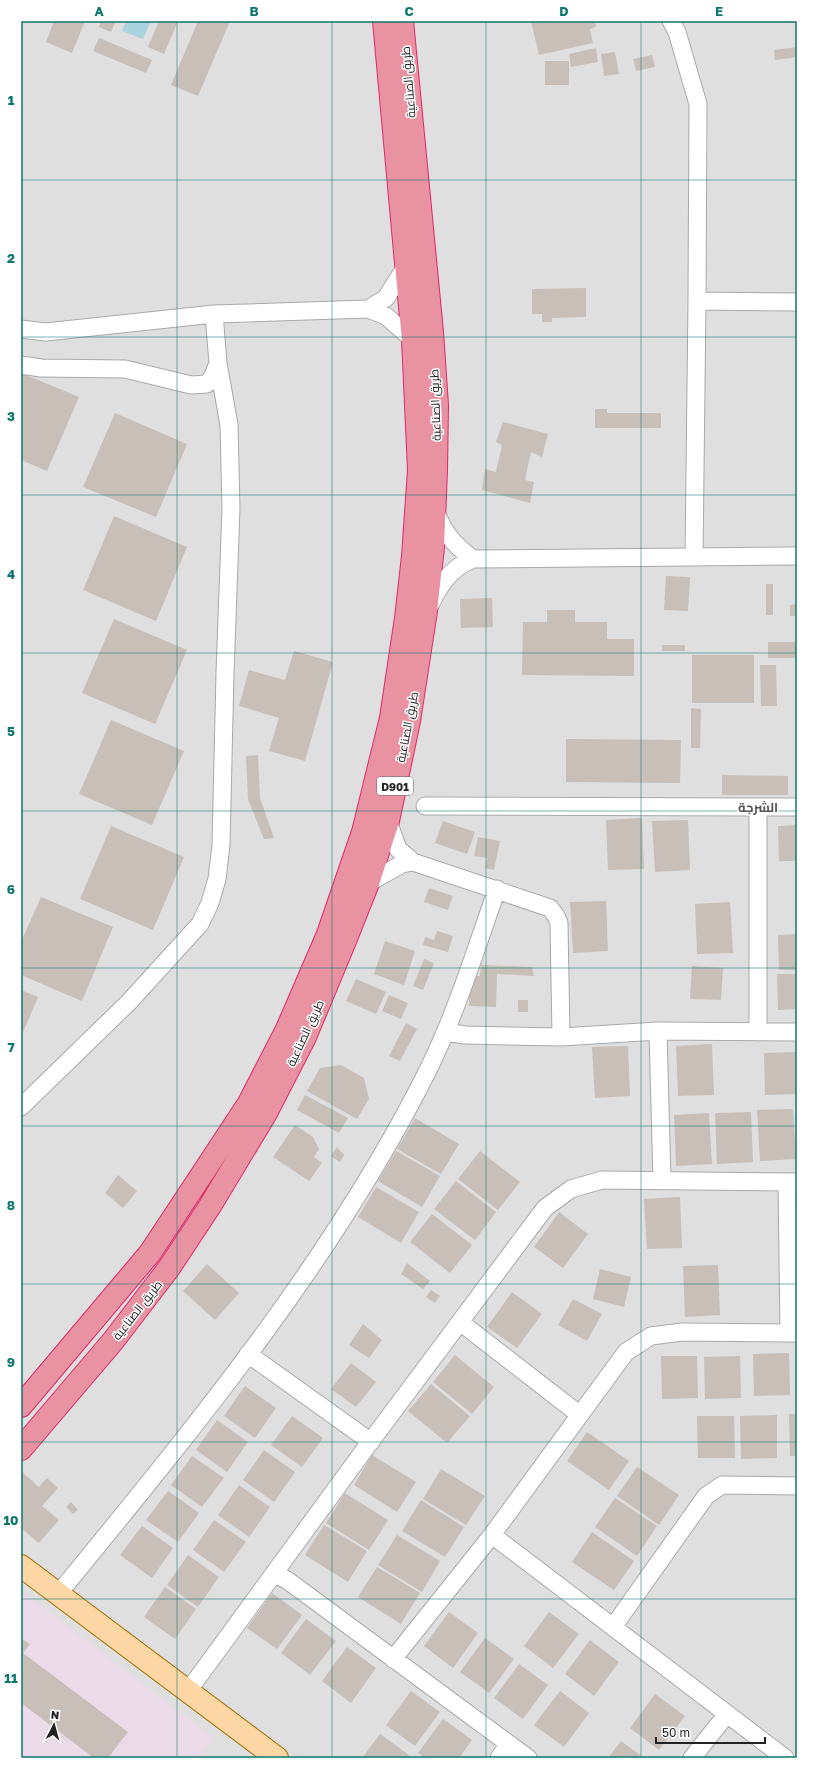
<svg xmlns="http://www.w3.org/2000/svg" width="818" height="1779" viewBox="0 0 818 1779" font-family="'Golos Text',Cairo,sans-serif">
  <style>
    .residential { fill: #e0dfdf }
    .industrial { fill: #ebdbe8 }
    .water { fill: #aad3df }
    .building { fill: #c7bfb8 }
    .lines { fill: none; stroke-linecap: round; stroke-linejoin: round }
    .minor-casing { stroke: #a9a9a9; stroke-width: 19 }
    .major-casing { stroke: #a06b00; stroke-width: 24 }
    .highway-casing { stroke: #dc2a67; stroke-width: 24 }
    .minor { stroke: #fff; stroke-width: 17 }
    .major { stroke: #fcd6a4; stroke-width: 22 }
    .highway { stroke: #e892a2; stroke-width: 22 }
    .grid { fill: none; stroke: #0f766e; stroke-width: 1; stroke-opacity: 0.55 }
    .labels { text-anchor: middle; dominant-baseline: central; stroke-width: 3; stroke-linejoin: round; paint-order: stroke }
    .shield { fill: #fff; stroke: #646464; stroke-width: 1 }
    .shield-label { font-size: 11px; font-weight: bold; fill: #222 }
    .street-label { font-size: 12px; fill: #222; stroke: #fff }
    .neighbourhood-label { font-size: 13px; font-weight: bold; fill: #555; stroke: #fff }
    .neatline { fill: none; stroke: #0f766e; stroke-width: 1.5 }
    .grid-label { font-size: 13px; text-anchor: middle; font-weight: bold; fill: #0f766e }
  </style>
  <rect width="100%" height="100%" fill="#f2efe9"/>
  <path class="residential" d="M21,21H797V1758H21Z"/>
  <path class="industrial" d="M21,1591L214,1738L198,1758H21Z"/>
  <path class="water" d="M126,21H151L143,39L122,31Z"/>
  <path class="building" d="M54,21H85L72,53L46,42Z
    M101,21H116L111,32L99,27Z
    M159,21H178L164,54L148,47Z
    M198,21H230L198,96L171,85Z
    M531,21H595L596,27L590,29L593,43L539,55Z
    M99,38L152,60L146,73L93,51Z
    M797,47V57L775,60L774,50Z
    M596,48L598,62L571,67L569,54Z
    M615,52L619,74L604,76L601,54Z
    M652,55L655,67L636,71L633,59Z
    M545,61H569V85H545Z
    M586,288V317L552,318V322H542V314H532V289Z
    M21,373L79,397L47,471L21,460Z
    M595,409H607V413H661V428H595Z
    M115,413L187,444L156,517L83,487Z
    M503,422L548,434L542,457L531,452L525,480L534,482L530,503L482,490L485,469L496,472L502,445L496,442Z
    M114,516L187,547L156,621L83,590Z
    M666,576L690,577L688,611L664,610Z
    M766,584H773V615H766Z
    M492,598L493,627L461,628L460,599Z
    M797,604V616H790V605Z
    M547,610H575V622H607V639H634V676L522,675L523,622H547Z
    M114,619L187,650L155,724L82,693Z
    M768,642H797V658H768Z
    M662,645H685V651H662Z
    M294,651L333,662L305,761L269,751L279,718L239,706L249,670L285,680Z
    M692,655H754V703H692Z
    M760,665H776L777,706H761Z
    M691,708L701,709L700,748H691Z
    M111,720L184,751L152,825L79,794Z
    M566,739L681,740L680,783L566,782Z
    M258,755L260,798L274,838L264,839L248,799L246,756Z
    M722,775L788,776V795H722Z
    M642,818L644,869L608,870L606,820Z
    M688,820L690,870L655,872L652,821Z
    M443,821L475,832L467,854L435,843Z
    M797,825V861H779L778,826Z
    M111,826L184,857L153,930L80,899Z
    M478,837L500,841L494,870L485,868L487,858L474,856Z
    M429,888L453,896L448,910L424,902Z
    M41,897L113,927L82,1001L21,975V942Z
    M606,901L608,951L573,953L570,902Z
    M730,902L733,953L697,954L695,904Z
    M437,931L453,936L448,952L423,945L425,937L434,940Z
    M797,934V970H779L778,935Z
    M385,941L415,951L404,985L374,974Z
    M424,959L434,963L423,990L413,986Z
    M481,965L532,967L534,976L497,974L496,1007L469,1006L470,976H480Z
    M692,966L723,968L721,1000L690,999Z
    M777,974H797V1009L778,1010Z
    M356,979L386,992L376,1014L346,1001Z
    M21,990L38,997L21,1037Z
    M389,995L408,1003L401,1019L382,1011Z
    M518,1000H528V1012H518Z
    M406,1023L417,1029L400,1061L389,1056Z
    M712,1044L714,1095L678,1096L676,1046Z
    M628,1046L630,1096L595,1098L592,1047Z
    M797,1052V1094L765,1095L764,1053Z
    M341,1065L364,1078L369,1099L357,1119L307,1091L320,1068Z
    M305,1095L348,1118L339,1133L297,1110Z
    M793,1109L796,1159L760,1161L757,1110Z
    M751,1112L753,1162L717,1164L715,1113Z
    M709,1113L712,1164L676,1166L674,1115Z
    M415,1118L459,1144L441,1174L397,1149Z
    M295,1125L313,1137L319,1149L314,1157L322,1163L309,1181L273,1157Z
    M337,1147L344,1155L340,1162L331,1156Z
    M396,1151L440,1176L422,1207L378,1181Z
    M480,1151L520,1182L498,1210L458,1179Z
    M118,1175L137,1191L123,1208L105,1193Z
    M456,1181L496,1212L475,1240L434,1209Z
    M376,1187L419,1212L401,1243L358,1217Z
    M680,1197L682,1248L647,1249L644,1199Z
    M559,1212L588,1234L563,1268L534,1247Z
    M432,1214L472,1245L450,1273L410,1242Z
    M407,1263L430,1281L423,1289L401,1274Z
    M207,1264L239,1293L215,1320L183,1291Z
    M718,1265L720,1315L685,1317L683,1266Z
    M600,1269L631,1277L624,1307L593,1299Z
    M431,1290L440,1296L435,1303L426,1297Z
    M512,1292L542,1314L517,1348L487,1327Z
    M573,1299L602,1314L587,1341L558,1325Z
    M363,1324L382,1340L369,1358L349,1345Z
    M789,1353L790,1395L754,1396L753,1354Z
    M455,1355L494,1387L472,1414L433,1382Z
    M661,1356H697L698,1398L662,1399Z
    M740,1356L741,1398L705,1399L704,1357Z
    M351,1363L376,1382L356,1407L331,1389Z
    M431,1384L470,1416L447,1443L408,1411Z
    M245,1386L276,1408L255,1438L224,1416Z
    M789,1414H797V1456H790Z
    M777,1415V1458L741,1459L740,1416Z
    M292,1416L323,1438L302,1467L271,1445Z
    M697,1416H734L735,1458H698Z
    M217,1420L248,1442L227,1472L196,1450Z
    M587,1432L629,1461L609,1490L567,1461Z
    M264,1450L295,1472L274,1502L243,1480Z
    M372,1455L416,1482L397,1512L354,1485Z
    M192,1456L224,1478L202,1507L171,1485Z
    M637,1467L679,1495L659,1525L617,1496Z
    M441,1469L485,1496L466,1525L423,1499Z
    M21,1471L39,1487L47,1478L58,1488L42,1506L59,1520L39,1543L21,1528Z
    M239,1485L270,1507L249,1537L218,1515Z
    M168,1491L199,1513L178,1542L146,1520Z
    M345,1493L388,1520L369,1550L326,1523Z
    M615,1498L657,1526L637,1556L595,1527Z
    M421,1500L464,1527L445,1557L402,1531Z
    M71,1502L78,1510L73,1514L66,1507Z
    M214,1520L246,1542L224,1572L193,1550Z
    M324,1525L367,1551L348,1582L305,1555Z
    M142,1526L173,1548L152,1578L120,1555Z
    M592,1532L634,1561L614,1590L572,1562Z
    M397,1535L440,1561L422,1592L378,1565Z
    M188,1555L219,1577L198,1607L167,1585Z
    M377,1567L420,1593L401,1624L358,1597Z
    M165,1587L196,1609L175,1639L144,1617Z
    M272,1593L302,1615L277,1649L247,1628Z
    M449,1612L478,1633L453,1668L424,1646Z
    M549,1612L579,1634L553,1668L524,1646Z
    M306,1619L336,1641L310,1675L281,1653Z
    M21,1638L30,1644L23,1653L128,1732L108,1758H94L21,1703Z
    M485,1638L514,1659L489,1693L460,1672Z
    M590,1640L619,1662L594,1696L565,1674Z
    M347,1647L376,1668L351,1703L322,1681Z
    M519,1664L548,1685L523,1719L494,1698Z
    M411,1691L440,1712L415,1746L386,1725Z
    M560,1691L589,1713L564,1747L534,1725Z
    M655,1694L685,1716L659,1750L630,1728Z
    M443,1719L472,1740L459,1758H425L418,1753Z
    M380,1734L409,1755L407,1758H362Z
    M621,1741L644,1758H608Z"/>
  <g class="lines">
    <g class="minor-casing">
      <path id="minor" d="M671,21L677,32L698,104L697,301L797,302
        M368,309L386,298L406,266
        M21,329L46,332L214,314L368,309L386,316L413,340
        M21,365L41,368L125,369L191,385L207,384L213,376L218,363
        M435,510C444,533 453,544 473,559
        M694,557L697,301
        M429,607C439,586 450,568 473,559L797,556
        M425,806L797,807
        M758,807V1032
        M388,821L398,849L413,862L550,908L556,916L559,923L561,1037L658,1031L797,1032
        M368,883L402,864L413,862
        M658,1031L662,1181
        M446,1032L465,1035L561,1037
        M21,1107L129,1002L200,924L210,903L217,879L221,845L225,673L231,508L229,425L218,363L214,314
        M787,1182L789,1333
        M460,1322L580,1415
        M248,1354L371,1442
        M492,1535L785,1758
        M275,1574L287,1580L528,1758
        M59,1593C194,1428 335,1258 430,1066C457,1010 476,949 497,889
        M613,1627L706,1496L722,1485L797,1486
        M393,1659L492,1535L626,1352L651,1336L682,1332L797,1333
        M188,1691L365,1449L545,1208L571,1189L602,1180L797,1182
        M499,1758L509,1744
        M692,1758L727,1714"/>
    </g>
    <g class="major-casing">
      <path id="major" d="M21,1566L277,1758"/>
    </g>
    <g class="highway-casing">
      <path id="highway" d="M21,1406L150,1253L249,1103L287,1029L328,934L363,832L391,718L406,618L413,556L419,470L413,340L384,21
        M21,1449L113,1341L169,1268L210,1206L266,1113L305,1037L345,941L368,883L388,821L409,721L426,611L433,547L436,470L437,405L432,332L402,21"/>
    </g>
    <use href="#minor" class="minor"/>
    <use href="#major" class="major"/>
    <use href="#highway" class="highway"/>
  </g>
  <path class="grid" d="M177,21V1758M332,21V1758M486,21V1758M641,21V1758M21,180H797M21,337H797M21,495H797M21,653H797M21,811H797M21,968H797M21,1126H797M21,1284H797M21,1442H797M21,1599H797"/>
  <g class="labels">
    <rect class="shield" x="377" y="777" width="36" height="18" rx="3"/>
    <g class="shield-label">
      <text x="395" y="786">D901</text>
    </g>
    <g class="street-label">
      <text transform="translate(408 82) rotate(-95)">طريق الصناعية</text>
      <text transform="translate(435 405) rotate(-92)">طريق الصناعية</text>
      <text transform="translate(407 727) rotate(-79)">طريق الصناعية</text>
      <text transform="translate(305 1033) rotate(-65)">طريق الصناعية</text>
      <text transform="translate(137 1310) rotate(-52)">طريق الصناعية</text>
    </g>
    <g class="neighbourhood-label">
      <text x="758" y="807">الشرجة</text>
    </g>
  </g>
  <rect width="818" height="1779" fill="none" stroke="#ffffff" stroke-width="44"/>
  <g transform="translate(54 1725) rotate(6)" stroke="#ffffff" stroke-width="3" paint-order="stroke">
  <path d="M0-3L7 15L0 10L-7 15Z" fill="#222222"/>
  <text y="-6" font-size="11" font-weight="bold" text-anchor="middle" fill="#222222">N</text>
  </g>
  <path d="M656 1737v6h109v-6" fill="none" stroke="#222222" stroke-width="2"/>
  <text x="662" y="1737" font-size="12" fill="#222222" stroke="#ffffff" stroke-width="3" paint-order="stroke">50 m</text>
  <rect x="22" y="22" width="774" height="1735" class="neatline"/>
  <g class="grid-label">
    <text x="99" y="16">A</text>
    <text x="254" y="16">B</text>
    <text x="409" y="16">C</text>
    <text x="564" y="16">D</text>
    <text x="719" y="16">E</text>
    <text x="11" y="105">1</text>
    <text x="11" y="263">2</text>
    <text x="11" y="421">3</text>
    <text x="11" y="579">4</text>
    <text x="11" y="736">5</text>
    <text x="11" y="894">6</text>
    <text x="11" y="1052">7</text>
    <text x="11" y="1210">8</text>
    <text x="11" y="1367">9</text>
    <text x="11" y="1525">10</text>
    <text x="11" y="1683">11</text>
  </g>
</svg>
